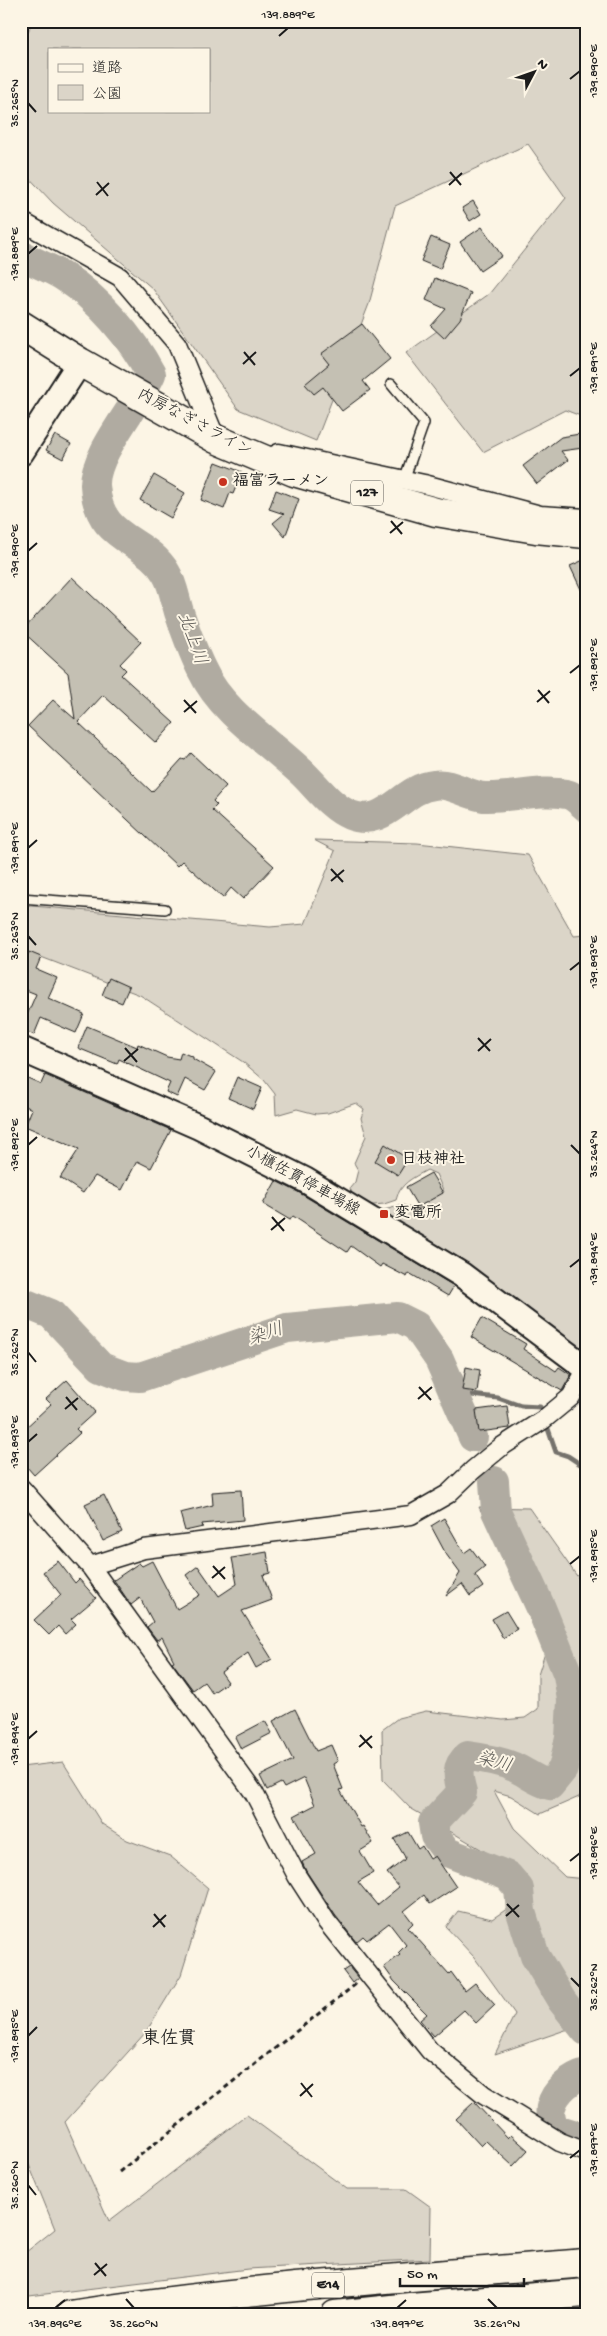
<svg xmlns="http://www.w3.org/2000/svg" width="607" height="2336" viewBox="0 0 607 2336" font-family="'Gochi Hand','Klee One',sans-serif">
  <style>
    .green { fill: #dbd5c8; stroke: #7c7872; fill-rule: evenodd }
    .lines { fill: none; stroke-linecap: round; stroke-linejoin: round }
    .stream { stroke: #75726c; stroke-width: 5 }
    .river { stroke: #b0aba1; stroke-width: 30 }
    .building { fill: #c4c0b3; stroke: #1c1c1c }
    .lane-casing { stroke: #1c1c1c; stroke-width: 12 }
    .street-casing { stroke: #1c1c1c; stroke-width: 21 }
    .secondary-casing { stroke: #1c1c1c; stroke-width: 28 }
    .highway-casing { stroke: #1c1c1c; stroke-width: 31 }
    .path { stroke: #1c1c1c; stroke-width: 3; stroke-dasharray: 5 4; stroke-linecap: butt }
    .lane { stroke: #fcf5e5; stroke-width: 9 }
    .street { stroke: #fcf5e5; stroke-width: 18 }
    .secondary { stroke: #fcf5e5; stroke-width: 24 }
    .highway { stroke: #fcf5e5; stroke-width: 28 }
    .ticks { fill: none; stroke: #1c1c1c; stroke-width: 2 }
    .poi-dot { fill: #c8321e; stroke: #fcf5e5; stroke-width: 2 }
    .labels { text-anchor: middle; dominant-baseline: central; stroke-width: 4; stroke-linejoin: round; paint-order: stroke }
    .shield { fill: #fcf5e5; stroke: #5f5d58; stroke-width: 1 }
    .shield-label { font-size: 15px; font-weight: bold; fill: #1c1c1c }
    .street-label { font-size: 16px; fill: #1c1c1c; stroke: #fcf5e5 }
    .poi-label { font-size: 16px; font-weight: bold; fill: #1c1c1c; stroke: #fcf5e5; text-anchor: start }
    .water-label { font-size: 18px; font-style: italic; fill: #575551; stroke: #fcf5e5 }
    .neighbourhood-label { font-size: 18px; font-weight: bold; fill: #1c1c1c; stroke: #fcf5e5 }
    .neatline { fill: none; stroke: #1c1c1c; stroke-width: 2 }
    .ticks-label { font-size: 12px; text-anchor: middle; fill: #1c1c1c }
  </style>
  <rect width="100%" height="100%" fill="#fcf5e5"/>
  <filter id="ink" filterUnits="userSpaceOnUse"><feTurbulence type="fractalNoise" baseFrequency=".02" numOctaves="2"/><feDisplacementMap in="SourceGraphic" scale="10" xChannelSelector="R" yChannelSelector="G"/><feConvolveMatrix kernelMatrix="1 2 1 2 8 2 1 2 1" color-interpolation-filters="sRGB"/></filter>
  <g filter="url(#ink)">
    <path class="green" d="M33,21H586V418L565,410L483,452L406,353L489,294L566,198L528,144L395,206L369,304L316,441L238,409L153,289L53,203L21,169C21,130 14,52 33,21ZM49,49H209V111H49Z
      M314,840L417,843L528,855L574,936L586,935V1358L476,1272C468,1263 457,1253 444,1253L383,1218L384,1210L403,1205L413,1209L444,1192L436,1174L427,1170C413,1178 400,1183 396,1200L384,1204L363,1206L353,1197L350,1188L355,1182L358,1170L354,1163L366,1136L361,1118L364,1109L356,1103L328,1113L316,1114L297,1109L276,1115L275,1094L264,1080L243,1062L140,995L41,957L21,958V905L270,927L305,924L335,851Z
      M479,1507L529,1508L586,1589V1786L579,1797L540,1814L511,1796L494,1791L514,1828L565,1877L586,1879V2023L495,2054L515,2014L474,1957L446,1927L458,1911L492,1919L532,1892L522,1873L410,1808L383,1780L382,1730L398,1718L426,1711L503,1720L525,1718L538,1709V1675L558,1612L513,1577Z
      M63,1762L102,1824L127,1840L170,1856L208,1888L181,1975L146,2032L65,2122L109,2221L247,2115L347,2189H406L431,2207L430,2259L248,2269L21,2297V2256L55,2229L21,2145V1767Z"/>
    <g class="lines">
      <path class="stream" d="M454,1393L498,1398L521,1406L540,1407L543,1415
        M546,1423L556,1452L568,1456L586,1468"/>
      <path class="river" d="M21,255C35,263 50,268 63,276C98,298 132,338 151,374C138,405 94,453 95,485C98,542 145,537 166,573C173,584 175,599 179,612C186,632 193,653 203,672C221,711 268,741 299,770C315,784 330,807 350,815C386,829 402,788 434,785C451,782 467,795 484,797C511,798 539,789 566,794C573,795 580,802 586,807
        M21,1302L51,1314L101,1367L125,1376L140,1377L287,1328L398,1317L416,1326L439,1359L473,1437
        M494,1481L496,1511L541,1608L568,1675L572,1700L570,1738L563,1769L550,1785C536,1781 527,1773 514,1767C500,1761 483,1758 468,1756C455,1767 458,1777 462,1792L433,1823L435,1836L447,1852L508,1876L519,1889L521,1912L535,1956L562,2001L586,2031
        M586,2074C571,2078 555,2091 551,2107C549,2113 552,2122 553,2128L586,2138"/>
    </g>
    <path class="building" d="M473,201L481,214L470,221L462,208Z
      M482,227L502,256L480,271L460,242Z
      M431,237L450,245L440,269L421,261Z
      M435,278L471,293L460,319L444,338L431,326L446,309L426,300Z
      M362,324L390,359L363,381L370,390L342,411L323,387L314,394L305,384L329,364L321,354Z
      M580,434L583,448L561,451L568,460L537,484L523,466L561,437Z
      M55,435L71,444L63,459L46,450Z
      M216,462L242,472L233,494L230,493L224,509L201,500Z
      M154,475L185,493L171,518L140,500Z
      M276,490L299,499L285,537L273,523L284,514L269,509Z
      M586,559V600L570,566Z
      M72,577L141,642L120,664L126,670L121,675L174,723L156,743L103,695L78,722L152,792L182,759L185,760L191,753L226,786L213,801L217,805L212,810L274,866L243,899L231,888L223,898L182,861L177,866L28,726L53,700L75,719L68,673L22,631Z
      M29,952L41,957L36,969L57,978L48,998L84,1014L76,1033L41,1018L34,1035L21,1029L36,994L21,988V969Z
      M109,978L129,987L122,1003L102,995Z
      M87,1026L137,1047L138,1044L167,1057L179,1059L181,1052L193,1057V1059L216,1072L205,1090L185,1079L177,1097L166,1092L170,1083L119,1059L117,1064L78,1048Z
      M21,1075L41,1084L45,1075L171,1130L151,1168L137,1161L122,1190L95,1176L83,1193L60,1178L79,1149L25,1126L32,1109L21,1104Z
      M237,1077L262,1088L253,1109L228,1098Z
      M385,1144L408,1159L398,1175L375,1161Z
      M431,1173L443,1193L418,1207L406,1187Z
      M276,1181L298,1192L454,1286L448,1296L409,1273L407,1277L382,1264L380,1267L351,1246L347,1252L293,1216L290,1220L263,1204Z
      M482,1318L526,1344L523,1349L556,1371L559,1367L571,1375L563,1389L562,1391L471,1337Z
      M466,1367L480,1370L477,1392L462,1390Z
      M67,1380L95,1412L76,1429L80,1433L34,1475L27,1467L21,1473V1432L51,1404L46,1399Z
      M507,1406L510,1428L479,1432L476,1410Z
      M241,1490L243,1520L202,1524L203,1527L185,1531L180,1513L213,1505L212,1492Z
      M104,1495L122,1532L103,1541L85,1504Z
      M444,1518L464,1553L471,1548L485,1567L475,1575L483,1587L470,1596L462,1584L446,1596L460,1573L446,1554L431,1526Z
      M267,1552L270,1573L263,1575L272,1600L242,1611L272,1659L256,1668L248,1653L221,1672L228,1682L212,1693L204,1682L193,1690L172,1662L174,1661L162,1637L157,1640L147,1627L153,1622L140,1598L131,1605L114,1580L139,1563L142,1566L152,1561L177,1609L200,1595L186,1575L198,1566L219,1596L237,1584L232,1558Z
      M58,1561L75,1583L79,1579L96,1598L71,1619L76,1624L65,1634L58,1626L49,1635L34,1620L61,1595L43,1572Z
      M506,1611L517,1629L503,1638L492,1619Z
      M295,1709L316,1751L331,1745L338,1761L333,1764L343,1789L340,1790L361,1827L363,1826L373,1843L360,1851L373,1873L358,1882L377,1905L399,1887L387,1873L404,1860L405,1857L394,1839L408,1832L418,1849L422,1846L430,1859L435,1856L456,1887L430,1904L424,1895L404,1911L413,1923L408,1928L449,1974L451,1972L465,1991L475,1983L495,2005L476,2023L464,2010L434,2036L420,2020L427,2014L394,1981L384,1967L400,1955L398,1953L406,1945L389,1923L367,1940L363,1936L356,1942L335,1915L306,1871L302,1862L316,1854L294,1816L315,1805L304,1778L284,1788L281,1783L267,1790L260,1776L293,1760L273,1721Z
      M265,1721L272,1733L241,1749L235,1737Z
      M349,1967L358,1978L352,1983L343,1971Z
      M474,2102L508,2138L511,2135L528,2150L513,2166L486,2141L481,2146L456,2119Z"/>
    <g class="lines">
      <g class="lane-casing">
        <path id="lane" d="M391,384L424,423L404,480
          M21,898L165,909"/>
      </g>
      <g class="street-casing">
        <path id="street" d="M21,221L120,277L177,344L216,439
          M269,458L279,453L424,484L540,515L586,518
          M21,1488L90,1566L254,1793L297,1876L326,1921L430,2051L484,2095L560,2142L586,2152
          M90,1566L144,1549L411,1515L448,1494L473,1470L501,1447L543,1420L571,1397L586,1370"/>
      </g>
      <g class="secondary-casing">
        <path id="secondary" d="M21,453L80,362
          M21,1049L199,1127L305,1180L462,1275L586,1368"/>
      </g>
      <g class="highway-casing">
        <path id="highway" d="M21,325L80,362L216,439L294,472L436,512L536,529L586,534
          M70,2315C241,2288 414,2277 586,2263
          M335,2315L410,2307L586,2293"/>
      </g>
      <path class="path" d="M119,2172L356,1984"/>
      <use href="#lane" class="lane"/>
      <use href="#street" class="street"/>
      <use href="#secondary" class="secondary"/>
      <use href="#highway" class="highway"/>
    </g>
  </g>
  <path class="ticks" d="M279,36L288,28M570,79L580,71M28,103L36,112M450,172L461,185M97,182L108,196M449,185L462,173M96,195L109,183M28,254L37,246M244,352L255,365M243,364L256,352M570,376L580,368M391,521L402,534M390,533L403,522M28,551L37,543M570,673L580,665M538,690L549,703M184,700L196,713M537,702L550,691M184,712L197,701M28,848L37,840M331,869L343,882M331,881L344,870M28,936L36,945M570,970L580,962M478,1038L490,1051M125,1048L137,1062M478,1051L491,1039M124,1061L138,1049M28,1145L37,1137M571,1145L580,1154M272,1217L284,1231M271,1230L285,1218M570,1267L580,1259M28,1352L36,1362M419,1387L431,1400M66,1397L77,1410M418,1399L432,1387M65,1409L78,1398M28,1442L37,1434M570,1564L580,1556M213,1566L225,1579M212,1578L225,1567M360,1735L372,1748M28,1739L37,1731M359,1747L372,1736M570,1861L580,1853M507,1904L519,1917M154,1914L165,1927M506,1916L519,1905M153,1927L166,1915M571,1978L580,1987M28,2036L37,2027M301,2083L312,2097M300,2096L313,2084M570,2158L580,2150M28,2185L36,2195M95,2263L106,2276M94,2275L107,2264M126,2299L134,2308M488,2299L497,2308M55,2308L65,2300M397,2308L406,2300"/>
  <g class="poi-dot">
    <circle cx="223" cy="482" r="5"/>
    <circle cx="391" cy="1160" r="5"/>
    <rect x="379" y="1209" width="10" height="10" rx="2.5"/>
  </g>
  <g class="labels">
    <g class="shield">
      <rect x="351" y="480.5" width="32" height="25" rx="4"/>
      <rect x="312" y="2272.5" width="32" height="25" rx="4"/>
    </g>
    <g class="shield-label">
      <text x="367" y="493">127</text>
      <text x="328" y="2285">E14</text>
    </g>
    <g class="street-label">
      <text transform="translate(194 424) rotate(28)">内房なぎさライン</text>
      <text transform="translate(302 1182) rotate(29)">小櫃佐貫停車場線</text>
    </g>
    <g class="poi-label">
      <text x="233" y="482">福富ラーメン</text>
      <text x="401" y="1160">日枝神社</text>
      <text x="394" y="1214">変電所</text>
    </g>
    <g class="water-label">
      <text transform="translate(191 639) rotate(70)">北上川</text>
      <text transform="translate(266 1335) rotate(-18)">染川</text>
      <text transform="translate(494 1763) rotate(15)">染川</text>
    </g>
    <g class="neighbourhood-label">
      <text x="169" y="2039">東佐貫</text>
    </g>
  </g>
  <rect width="607" height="2336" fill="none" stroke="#fcf5e5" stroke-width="55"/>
  <rect x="48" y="48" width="162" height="65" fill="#fcf5e5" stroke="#a29e95"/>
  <rect x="58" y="64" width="25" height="8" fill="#fcf5e5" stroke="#a29e95"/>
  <text x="92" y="72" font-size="15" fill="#1c1c1c">道路</text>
  <rect x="58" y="85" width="25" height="15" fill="#dbd5c8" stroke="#a29e95"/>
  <text x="92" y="98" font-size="15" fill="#1c1c1c">公園</text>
  <g transform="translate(534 72) rotate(49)" stroke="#fcf5e5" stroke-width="4" paint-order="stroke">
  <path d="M0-4L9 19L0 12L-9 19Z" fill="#1c1c1c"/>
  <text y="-8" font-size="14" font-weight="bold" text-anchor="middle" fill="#1c1c1c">N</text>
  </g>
  <path d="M400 2278v8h124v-8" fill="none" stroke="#1c1c1c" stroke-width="2.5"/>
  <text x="407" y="2278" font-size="15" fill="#1c1c1c" stroke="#fcf5e5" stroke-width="4" paint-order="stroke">50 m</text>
  <rect x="28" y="28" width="552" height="2280" class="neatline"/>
  <g class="ticks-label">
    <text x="288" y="18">139.889°E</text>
    <text transform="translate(593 71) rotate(-90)" y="4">139.890°E</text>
    <text transform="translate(14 103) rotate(-90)" y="4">35.265°N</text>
    <text transform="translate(14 254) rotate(-90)" y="4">139.889°E</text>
    <text transform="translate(593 368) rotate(-90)" y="4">139.891°E</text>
    <text transform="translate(14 551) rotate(-90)" y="4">139.890°E</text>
    <text transform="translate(593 665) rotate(-90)" y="4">139.892°E</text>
    <text transform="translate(14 848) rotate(-90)" y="4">139.891°E</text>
    <text transform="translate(14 936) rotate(-90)" y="4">35.263°N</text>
    <text transform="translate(593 962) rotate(-90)" y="4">139.893°E</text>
    <text transform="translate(14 1145) rotate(-90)" y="4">139.892°E</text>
    <text transform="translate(593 1154) rotate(-90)" y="4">35.264°N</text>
    <text transform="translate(593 1259) rotate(-90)" y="4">139.894°E</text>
    <text transform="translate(14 1352) rotate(-90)" y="4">35.262°N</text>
    <text transform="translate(14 1442) rotate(-90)" y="4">139.893°E</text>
    <text transform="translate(593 1556) rotate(-90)" y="4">139.895°E</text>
    <text transform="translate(14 1739) rotate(-90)" y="4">139.894°E</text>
    <text transform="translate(593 1853) rotate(-90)" y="4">139.896°E</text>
    <text transform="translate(593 1987) rotate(-90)" y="4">35.262°N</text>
    <text transform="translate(14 2036) rotate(-90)" y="4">139.895°E</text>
    <text transform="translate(593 2150) rotate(-90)" y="4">139.897°E</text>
    <text transform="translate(14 2185) rotate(-90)" y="4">35.260°N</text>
    <text x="55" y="2327">139.896°E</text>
    <text x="134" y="2327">35.260°N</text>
    <text x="397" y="2327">139.897°E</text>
    <text x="497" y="2327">35.261°N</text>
  </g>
</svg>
